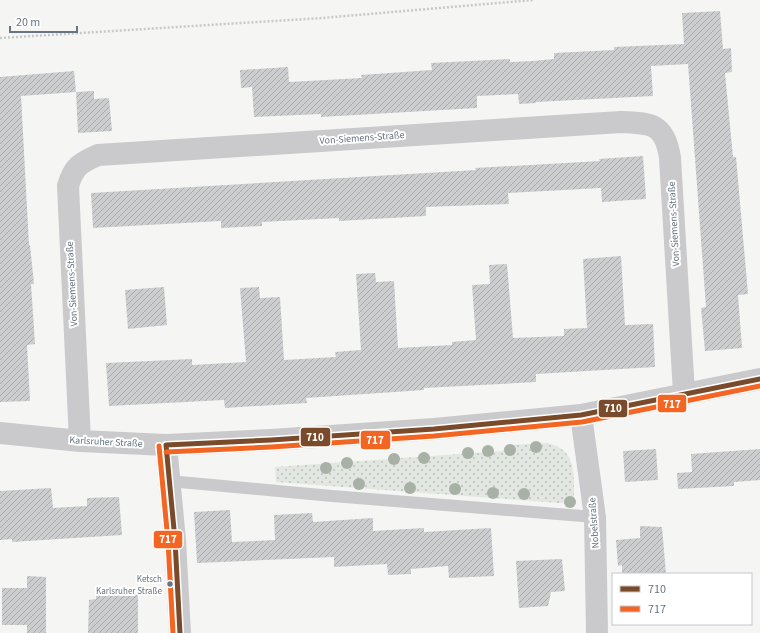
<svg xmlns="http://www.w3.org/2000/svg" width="760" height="633" viewBox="0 0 760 633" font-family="'Source Sans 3',sans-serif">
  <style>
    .grass { fill: url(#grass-dots) }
    .building { fill: url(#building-hatch) }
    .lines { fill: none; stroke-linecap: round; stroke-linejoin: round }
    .path { stroke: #c7c8c9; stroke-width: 2.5; stroke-dasharray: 2 2; stroke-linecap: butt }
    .lane { stroke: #cacacc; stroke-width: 12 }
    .street { stroke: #cacacc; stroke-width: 22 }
    .bus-1-casing { stroke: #fff; stroke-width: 8 }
    .bus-2-casing { stroke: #fff; stroke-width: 8 }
    .bus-1 { stroke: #7a4b2a; stroke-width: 5 }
    .bus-2 { stroke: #f26522; stroke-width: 5 }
    .tree { fill: #a8b1a6 }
    .bus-dot { fill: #687481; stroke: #fff; stroke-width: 1.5 }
    .labels { text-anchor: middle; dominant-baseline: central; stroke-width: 4; stroke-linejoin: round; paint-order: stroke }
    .bus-label { font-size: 9px; fill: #687481; stroke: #fff; text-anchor: end }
    .street-label { font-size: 10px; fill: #687481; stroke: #fff }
    .line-badge { stroke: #fff; stroke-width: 1.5 }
    .badge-label { font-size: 11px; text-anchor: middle; font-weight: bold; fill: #fff }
  </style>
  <defs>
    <pattern id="grass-dots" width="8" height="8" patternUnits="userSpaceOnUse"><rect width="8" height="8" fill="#e3e7e2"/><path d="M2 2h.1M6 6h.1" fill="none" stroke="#bcc0bd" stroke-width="1.8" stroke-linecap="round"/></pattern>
    <pattern id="building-hatch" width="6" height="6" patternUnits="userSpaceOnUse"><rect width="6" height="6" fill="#cccdce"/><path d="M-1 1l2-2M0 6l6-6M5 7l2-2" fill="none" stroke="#a9abad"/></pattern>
  </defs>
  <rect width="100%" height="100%" fill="#f5f5f4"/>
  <path class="grass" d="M547,443C580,450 573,479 574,504L276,482L275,467L502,451L507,445Z"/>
  <path class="building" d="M720,11L723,49L731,48L732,72L725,73L733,157H736L748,294L738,295L742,348L705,351L701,308L706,307L688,64L651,66L653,96L536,102V103L519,104L518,94L477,96V108L321,117V114L254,117L252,87L241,88L240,70L288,67L289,82L362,78L361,75L432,70L431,63L510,59V62L533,61L554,59V53L614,50V47L684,44L682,13Z
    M74,71L76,92L21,96L29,245H30L34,284H31L35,344L27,345L30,401L0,402V77Z
    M94,91V99L109,98L112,131L78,133L76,92Z
    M643,156L646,199L602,202L601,188L508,193L509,204L426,207V216L339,221V218L262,222V226L221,228V221L93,228L91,193L476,170L475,168L600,161L599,159Z
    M621,256L625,325L653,324L655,367L536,374V382L424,388V390L306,398L307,403L225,408L224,400L109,406L106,363L192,359V365L246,362L240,288L259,287L260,298L280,297L284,360L336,357L335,352L361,350L356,274L375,273L376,282L394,281L398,348L452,345V342L476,340L472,285L490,284L489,265L507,264L513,338L564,336V329L587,328L583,259Z
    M164,287L167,325L128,329L125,290Z
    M656,449L658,480L625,482L623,451Z
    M760,449V480L734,482V486L678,489L677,473L692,472L691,454Z
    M51,488L53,508L87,506V498L119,497L122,535L12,542V539L0,540V491Z
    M230,510L232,542L275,540L274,515L312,513L313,522L373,518V531L424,528V532L491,528L494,576L449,578L448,566L411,569V574L388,575L387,564L334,567V557L197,563L194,512Z
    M640,526L662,527L666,574H622V565L618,566L616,540L640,538Z
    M562,559L565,591L551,592L548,606L519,608L516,561Z
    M27,576L46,577V633H27V625H2V588H27Z
    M96,589L138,590V633H88L89,600L96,599Z"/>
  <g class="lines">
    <path class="path" d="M0,38L322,18L533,0"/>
    <path class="lane" d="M169,481L332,496L595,517"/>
    <path class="street" d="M581,415L595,517L597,633
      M0,433L80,441L166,445L271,440L434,429L581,415L760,379
      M80,441L68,186C74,166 80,163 98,155L621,122C652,123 665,124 670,158L684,393
      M166,445L175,540L180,633"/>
    <g class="bus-1-casing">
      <path id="bus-1" d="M166,445L271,440L434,429L581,415L760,379
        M166,445L175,540L180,633"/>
    </g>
    <g class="bus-2-casing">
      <path id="bus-2" d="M159,446L168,541L173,633
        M166,452L271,447L434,436L582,422L760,386"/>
    </g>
    <use href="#bus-1" class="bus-1"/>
    <use href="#bus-2" class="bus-2"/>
  </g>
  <g class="tree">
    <circle cx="536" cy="447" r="6"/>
    <circle cx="510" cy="450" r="6"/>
    <circle cx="488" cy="451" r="6"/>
    <circle cx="468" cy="453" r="6"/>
    <circle cx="424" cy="458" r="6"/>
    <circle cx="394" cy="459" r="6"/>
    <circle cx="347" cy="463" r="6"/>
    <circle cx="326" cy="468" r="6"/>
    <circle cx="359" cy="484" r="6"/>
    <circle cx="410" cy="488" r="6"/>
    <circle cx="455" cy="489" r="6"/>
    <circle cx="493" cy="493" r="6"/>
    <circle cx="524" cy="494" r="6"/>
    <circle cx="570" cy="502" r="6"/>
  </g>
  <circle class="bus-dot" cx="170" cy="584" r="3.5"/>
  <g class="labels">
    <g class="bus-label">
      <text x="162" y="579">Ketsch<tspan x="162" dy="12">Karlsruher Straße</tspan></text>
    </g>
    <g class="street-label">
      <text transform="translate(362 138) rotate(-4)">Von-Siemens-Straße</text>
      <text transform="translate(674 224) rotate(-93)">Von-Siemens-Straße</text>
      <text transform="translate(72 284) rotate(-93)">Von-Siemens-Straße</text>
      <text transform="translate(106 442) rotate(3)">Karlsruher Straße</text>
      <text transform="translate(594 523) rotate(-94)">Nobelstraße</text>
    </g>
  </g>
  <g class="line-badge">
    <rect x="657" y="394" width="30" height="19" rx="4" fill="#f26522"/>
    <rect x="598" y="399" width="30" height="19" rx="4" fill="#7a4b2a"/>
    <rect x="300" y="427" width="31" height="20" rx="4" fill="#7a4b2a"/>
    <rect x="360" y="430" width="31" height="20" rx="4" fill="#f26522"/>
    <rect x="153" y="530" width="30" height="19" rx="4" fill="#f26522"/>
  </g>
  <g class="badge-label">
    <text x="672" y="408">717</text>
    <text x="613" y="412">710</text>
    <text x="315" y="441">710</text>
    <text x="375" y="444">717</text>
    <text x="168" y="543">717</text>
  </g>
  <rect x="612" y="573" width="140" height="52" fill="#ffffff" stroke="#c3c7cd"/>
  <rect x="620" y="586" width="20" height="6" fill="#7a4b2a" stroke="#c3c7cd"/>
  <text x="648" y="593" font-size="12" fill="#687481">710</text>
  <rect x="620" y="606" width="20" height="6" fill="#f26522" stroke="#c3c7cd"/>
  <text x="648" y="613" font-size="12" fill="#687481">717</text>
  <path d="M10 26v6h67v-6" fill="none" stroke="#687481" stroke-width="2"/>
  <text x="16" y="26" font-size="12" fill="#687481" stroke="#ffffff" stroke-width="3" paint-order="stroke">20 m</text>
</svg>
